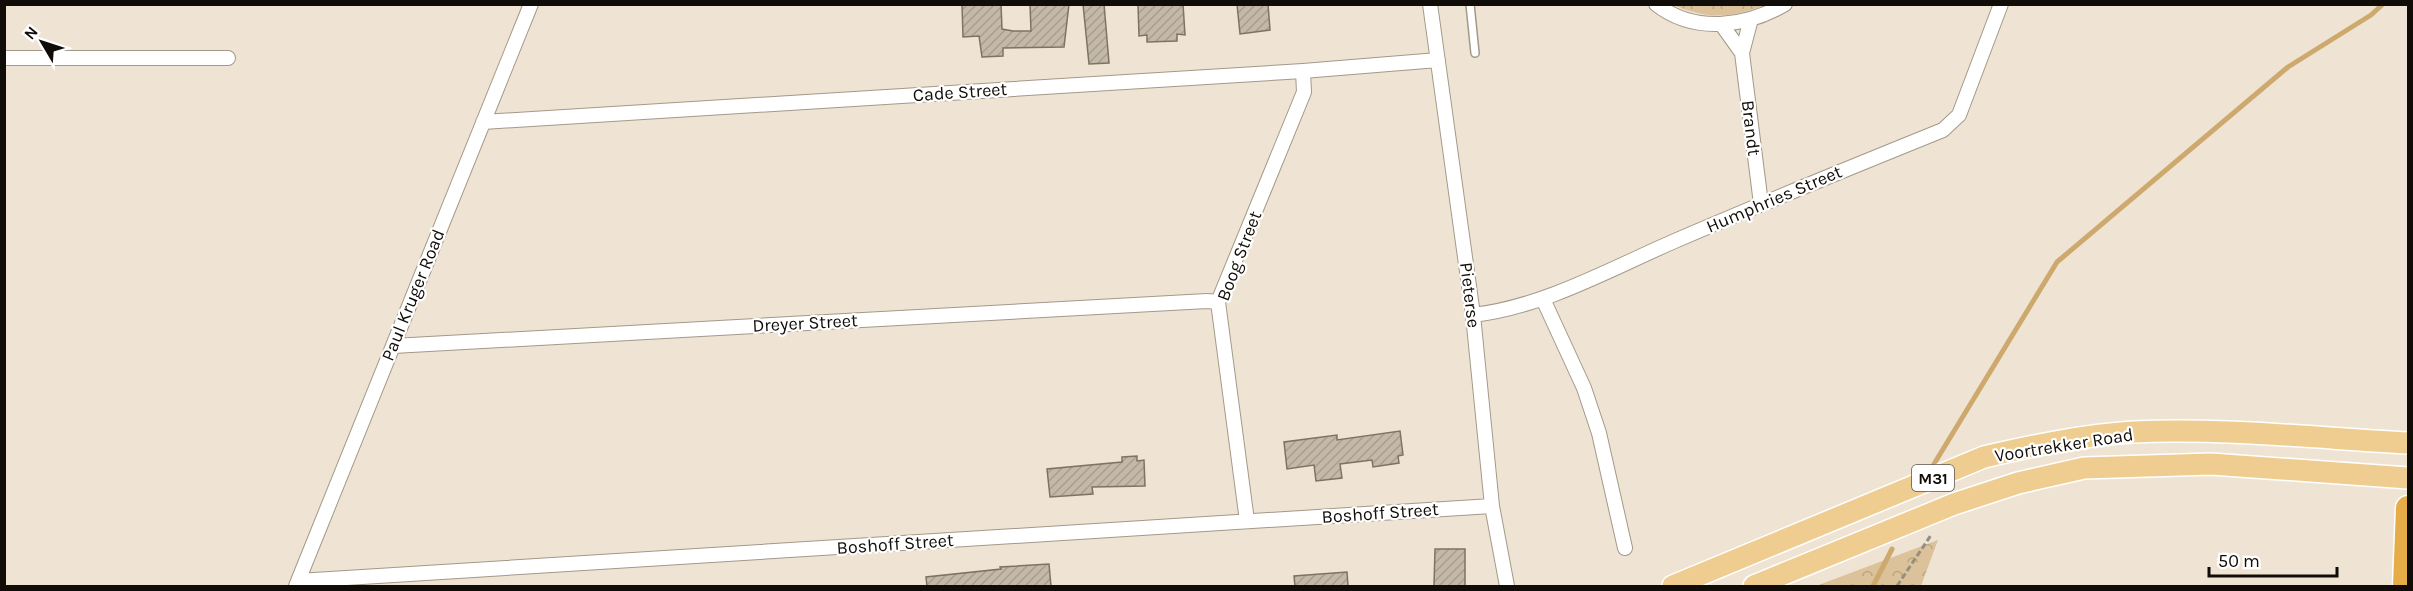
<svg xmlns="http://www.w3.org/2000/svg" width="2413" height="591" viewBox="0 0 2413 591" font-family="Karla,sans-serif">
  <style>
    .park { fill: url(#park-crowns) }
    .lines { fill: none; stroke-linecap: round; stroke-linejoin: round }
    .stream { stroke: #cea96e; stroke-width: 5 }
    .building { fill: url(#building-hatch); stroke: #7d7364; stroke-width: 1.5 }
    .lane-casing { stroke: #a39989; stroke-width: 10 }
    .street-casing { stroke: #a39989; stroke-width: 16 }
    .primary-casing { stroke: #fff; stroke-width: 24 }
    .highway-casing { stroke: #fff; stroke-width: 27 }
    .path { stroke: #968e81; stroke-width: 3; stroke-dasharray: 6 3; stroke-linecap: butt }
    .lane { stroke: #fff; stroke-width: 7 }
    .street { stroke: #fff; stroke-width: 14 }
    .primary { stroke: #efcd91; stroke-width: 21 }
    .highway { stroke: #e5ac47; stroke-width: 24 }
    .labels { text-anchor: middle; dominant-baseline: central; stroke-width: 4.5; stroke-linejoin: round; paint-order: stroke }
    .shield { fill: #fff; stroke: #585551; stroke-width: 1.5 }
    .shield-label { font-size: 16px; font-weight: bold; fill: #100c07 }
    .street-label { font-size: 18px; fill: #100c07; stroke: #fff }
  </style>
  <defs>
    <pattern id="park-crowns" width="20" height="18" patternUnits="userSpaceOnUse" patternTransform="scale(1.5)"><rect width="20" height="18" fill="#dbc29a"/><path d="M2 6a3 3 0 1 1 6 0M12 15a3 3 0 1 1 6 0" fill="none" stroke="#bba683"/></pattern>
    <pattern id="building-hatch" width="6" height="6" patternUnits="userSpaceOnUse" patternTransform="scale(1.5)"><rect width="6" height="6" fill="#c4b9a9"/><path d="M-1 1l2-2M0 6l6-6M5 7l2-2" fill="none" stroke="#a79e90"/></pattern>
  </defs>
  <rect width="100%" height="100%" fill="#efe4d3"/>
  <path class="park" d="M1673,5V4L1768,5C1728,17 1713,21 1673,5Z
    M1938,540L1921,586H1816Z"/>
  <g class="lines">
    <path class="stream" d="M1934,464L2057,262L2288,67L2371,15L2383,4
      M1873,586L1892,549"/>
  </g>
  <path class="building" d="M962,4H1001L1002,29L1013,31H1031L1030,4H1069L1064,47L1003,48V56L982,57L979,36L963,37Z
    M1083,4H1104L1109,63L1089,64Z
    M1138,4H1183L1185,35L1177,34V41L1147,42V35L1139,36Z
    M1237,4H1268L1270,30L1240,34Z
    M1400,431L1403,455L1398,456L1399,463L1373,467L1372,460L1340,464L1342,478L1316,481L1314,465L1287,469L1284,442L1337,435V440Z
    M1137,456V461L1144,460L1145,486L1092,487L1093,494L1050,497L1047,469L1122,462V457Z
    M1435,549H1465V586H1434Z
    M1049,564L1051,586H927L926,577L1001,569L1000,567Z
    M1347,572L1348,586H1295L1294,576Z"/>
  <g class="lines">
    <g class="lane-casing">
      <path id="lane" d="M1470,4L1475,53"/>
    </g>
    <g class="street-casing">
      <path id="street" d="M1430,4L1473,315L1492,506L1507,586
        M1656,4C1694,34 1746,27 1785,4
        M1751,19L1742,53L1761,204
        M1722,25L1742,53
        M4,58H228
        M483,122L1303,71L1438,60
        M1543,299L1584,388L1599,433L1625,548
        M1473,315C1544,307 1612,268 1677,240C1765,202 1854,166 1943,130L1959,115L2001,4
        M393,346L1207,301L1218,302
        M1247,521L1218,302L1304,92L1303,71
        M298,581L1492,506
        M296,586L531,4"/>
    </g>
    <g class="primary-casing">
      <path id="primary" d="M1673,586L1984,457C2032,446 2083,435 2133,432C2225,428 2317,438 2408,443
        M1754,586L1954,504L2018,483L2084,468L2211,464L2408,478"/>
    </g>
    <g class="highway-casing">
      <path id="highway" d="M2405,586L2408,508"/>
    </g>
    <path class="path" d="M1897,586L1931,535"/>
    <use href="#lane" class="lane"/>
    <use href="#street" class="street"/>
    <use href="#primary" class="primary"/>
    <use href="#highway" class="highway"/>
  </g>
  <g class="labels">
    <rect class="shield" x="1912" y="465" width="42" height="26" rx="4.5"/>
    <g class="shield-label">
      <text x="1933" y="478">M31</text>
    </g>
    <g class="street-label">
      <text transform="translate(960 92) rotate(-4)">Cade Street</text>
      <text transform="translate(1751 128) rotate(83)">Brandt</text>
      <text transform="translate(1774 199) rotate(-23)">Humphries Street</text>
      <text transform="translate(1239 256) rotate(-69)">Boog Street</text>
      <text transform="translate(413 295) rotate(-68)">Paul Kruger Road</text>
      <text transform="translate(1470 295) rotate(83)">Pieterse</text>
      <text transform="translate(805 323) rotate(-3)">Dreyer Street</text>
      <text transform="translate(2064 445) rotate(-9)">Voortrekker Road</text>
      <text transform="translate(1380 513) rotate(-4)">Boshoff Street</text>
      <text transform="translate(895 544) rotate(-4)">Boshoff Street</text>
    </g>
  </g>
  <rect width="2413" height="591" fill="none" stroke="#100c07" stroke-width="12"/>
  <g transform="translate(42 42) rotate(309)" stroke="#ffffff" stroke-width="4.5" paint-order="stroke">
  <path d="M0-4.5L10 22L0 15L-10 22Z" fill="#100c07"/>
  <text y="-9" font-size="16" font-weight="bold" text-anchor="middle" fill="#100c07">N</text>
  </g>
  <path d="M2209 567v9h128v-9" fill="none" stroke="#100c07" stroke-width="3"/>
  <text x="2218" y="567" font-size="18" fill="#100c07" stroke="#ffffff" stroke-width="4.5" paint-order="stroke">50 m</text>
</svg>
